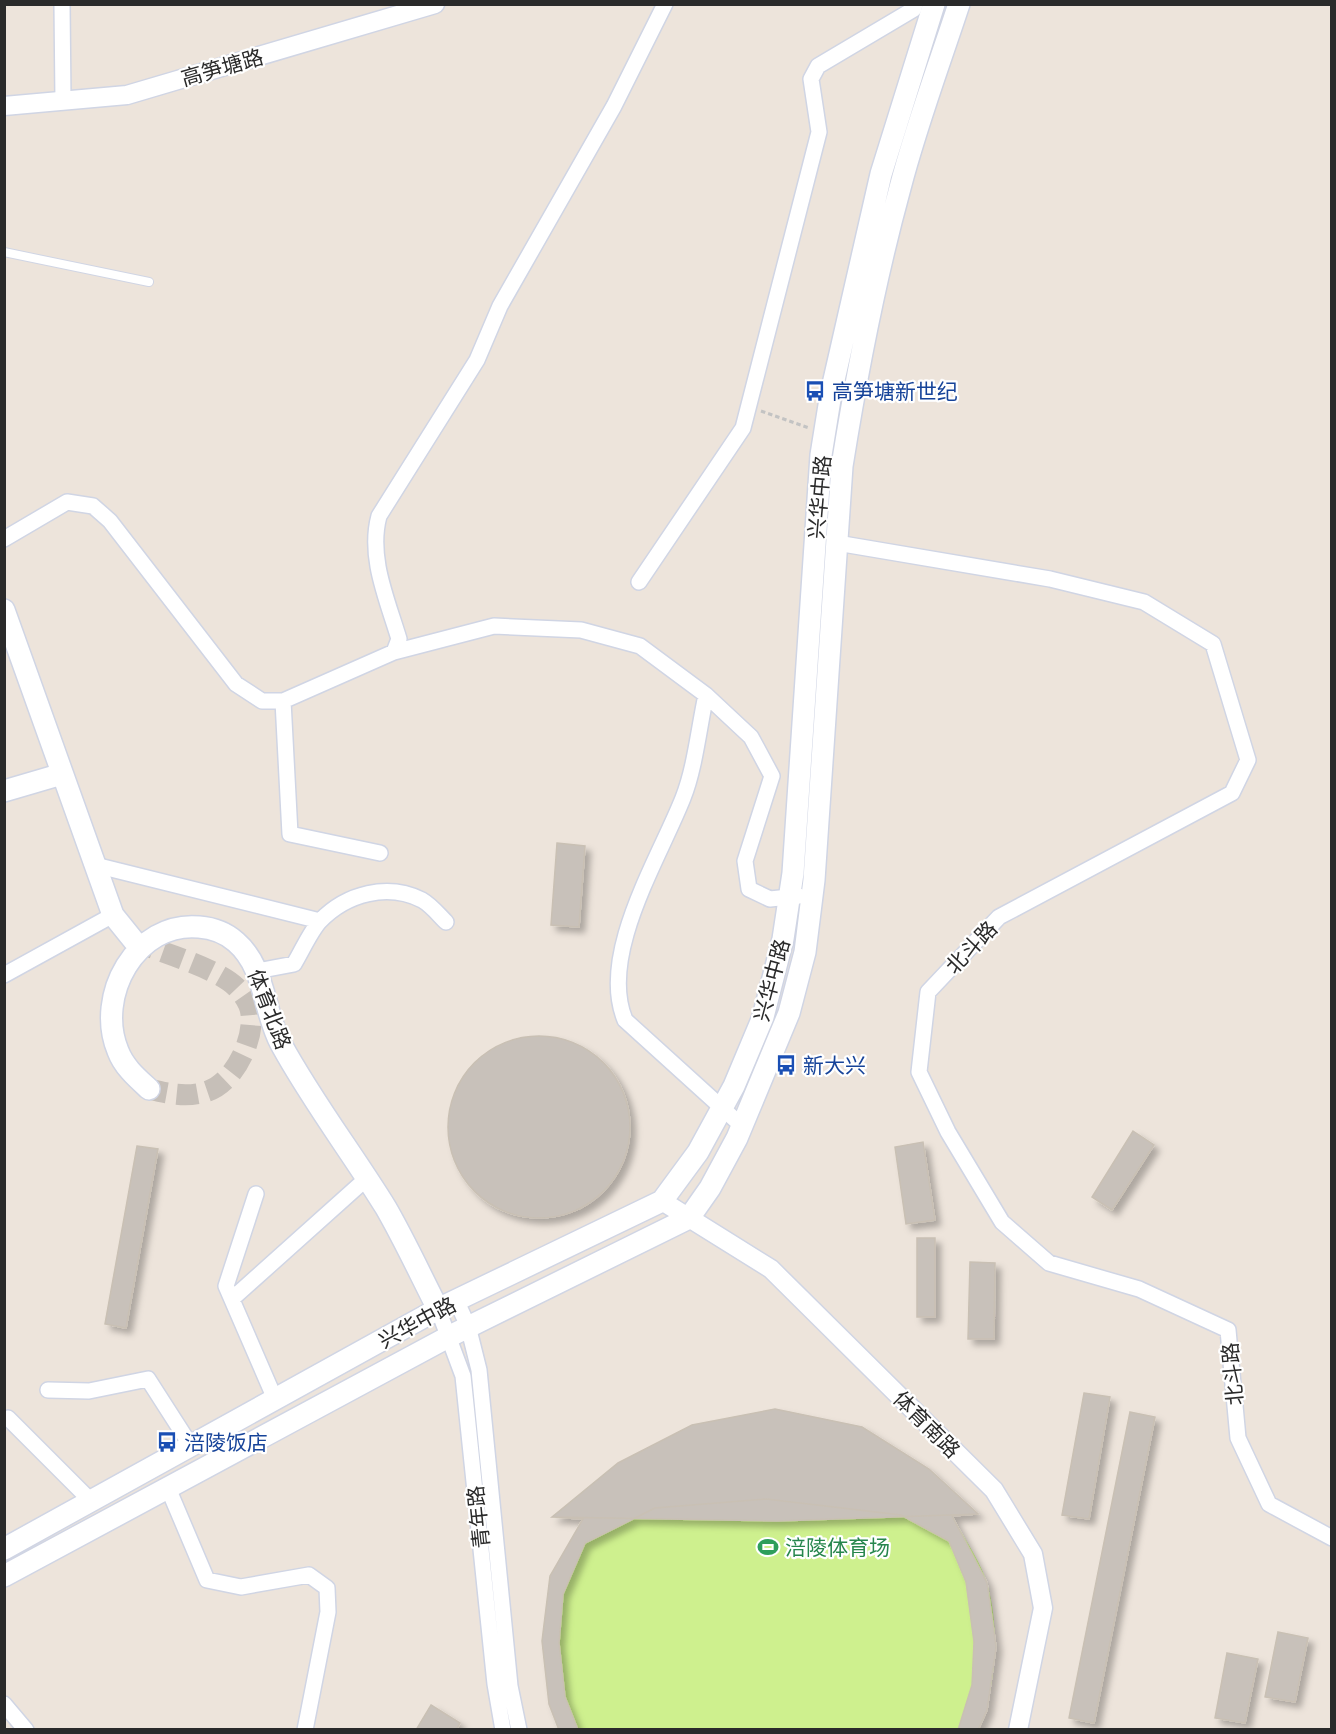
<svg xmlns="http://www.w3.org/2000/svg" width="1336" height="1734" viewBox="0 0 1336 1734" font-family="'Titillium Web','Noto Sans SC',sans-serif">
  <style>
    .pitch { fill: #cef08e }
    .building { fill: #c8c1ba; stroke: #c9c0b4; stroke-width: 1.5; filter: url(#shadow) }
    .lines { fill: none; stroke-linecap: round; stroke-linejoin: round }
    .secondary-tunnel { stroke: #c6bfb8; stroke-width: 21; stroke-dasharray: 21 10; stroke-linecap: butt }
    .service-casing { stroke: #d0d5e4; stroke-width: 10 }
    .minor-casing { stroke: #d0d5e4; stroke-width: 18 }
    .tertiary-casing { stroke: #d0d5e4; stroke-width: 21 }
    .secondary-casing { stroke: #d0d5e4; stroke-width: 24 }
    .path { stroke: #c3c3c3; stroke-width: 3; stroke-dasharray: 4.5 3; stroke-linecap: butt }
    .service { stroke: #fff; stroke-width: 8 }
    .minor { stroke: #fff; stroke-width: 15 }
    .tertiary { stroke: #fff; stroke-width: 18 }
    .secondary { stroke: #fff; stroke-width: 21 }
    .labels { text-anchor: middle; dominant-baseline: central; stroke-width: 4.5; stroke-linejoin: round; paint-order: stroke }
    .street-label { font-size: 21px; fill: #2a2a2a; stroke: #fff }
    .transit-label { font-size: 21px; fill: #164399; stroke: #fff; text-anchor: start }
    .leisure-label { font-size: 21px; fill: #27864d; stroke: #fff; text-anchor: start }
  </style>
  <defs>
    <filter id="shadow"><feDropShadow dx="5.5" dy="5.5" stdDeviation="3" flood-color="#0004"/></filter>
  </defs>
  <rect width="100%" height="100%" fill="#ede4db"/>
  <path class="pitch" d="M618,1463L929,1469L978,1514L952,1516C963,1537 980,1560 987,1583C1000,1627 997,1688 978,1729H559L549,1704L542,1641L550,1576L583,1519L552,1517Z"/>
  <path class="building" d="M557,843L585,846L579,927L551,925Z
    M448 1127a91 91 0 1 1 182 0a91 91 0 1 1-182 0Z
    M1133,1131L1154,1145L1112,1210L1092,1197Z
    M923,1142L935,1220L906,1224L895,1147Z
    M137,1146L158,1149L126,1328L105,1324Z
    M917,1238H935V1317H917Z
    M970,1262L995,1263L994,1339H968Z
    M1084,1393L1110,1397L1089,1519L1062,1515Z
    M775,1409L862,1427L929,1469L978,1514L952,1516L987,1583L996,1647L987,1710L978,1730H958L972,1685L974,1642L966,1582L949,1541L901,1515L766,1499L655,1508L585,1543L563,1594L559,1643L565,1697L578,1730H559L549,1704L542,1641L550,1576L583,1519L552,1517L618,1463L692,1425Z
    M775,1409L862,1427L929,1469L978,1514L777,1521L552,1517L618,1463L692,1425Z
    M1130,1412L1155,1417L1094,1723L1069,1718Z
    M1278,1632L1308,1638L1295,1702L1265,1697Z
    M1227,1653L1258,1659L1245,1723L1215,1718Z
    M431,1705L460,1723L456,1730H416Z"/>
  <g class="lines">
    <path class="secondary-tunnel" d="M134,941C160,952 217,968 236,987C243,994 250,1004 251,1014C254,1041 234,1082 208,1091C188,1098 170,1094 149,1089"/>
    <g class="service-casing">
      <path id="service" d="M4,252L149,282"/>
    </g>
    <g class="minor-casing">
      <path id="minor" d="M62,4L63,101
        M4,539L67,502L93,506L110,521L236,684L262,701H283L394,652L399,639C387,599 368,557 379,516L477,360L500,306L614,106L665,4
        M837,543L1050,579L1144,602L1213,644L1248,760L1232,793L999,917L928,992L919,1072L948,1132L1002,1222L1049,1263L1139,1289L1228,1330L1238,1438L1269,1504L1332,1538
        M639,582L743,428L819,132L811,79L818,66L914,9L915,4
        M394,652L494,626L581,630L640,646L706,695L751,737L772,776L745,861L749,889L770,899L799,896
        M706,695C699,727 695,768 683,798C659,859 598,955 625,1020L742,1126
        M283,701L290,834L380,853
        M95,865L320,921
        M257,971L294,964C302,951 310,932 320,921C347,893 388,883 422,900C431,905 439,915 446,922
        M4,975L113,915
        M256,1194L226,1286L275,1399
        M232,1299L366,1179
        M456,1300L468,1326L479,1370L510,1686L519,1730
        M438,1309L463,1376L495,1684L503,1730
        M48,1390L89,1391L148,1379L191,1446
        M8,1418L91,1501
        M168,1488L207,1580L241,1587L309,1575L327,1588L328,1612L305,1730
        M4,1704L26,1730"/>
    </g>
    <g class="tertiary-casing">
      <path id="tertiary" d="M4,106L127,95L435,4
        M662,1201L771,1269L994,1490L1033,1554L1043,1608L1018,1730"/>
    </g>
    <g class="secondary-casing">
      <path id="secondary" d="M4,610L113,915L134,941
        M4,791L62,774
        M149,1089C137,1078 124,1067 118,1051C95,996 136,921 199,927C212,928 226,933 236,942C266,968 263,1011 281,1044C312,1101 352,1153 386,1208C405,1241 421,1276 438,1309
        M4,1549L438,1309L662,1201L698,1152L734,1086L763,1017L783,939L793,873L821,455L831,393L881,174L934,4
        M4,1576L450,1336L689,1218L710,1188L737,1138L789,1013L805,952L814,880L842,466C857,372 875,279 900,188C916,126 939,65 959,4"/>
    </g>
    <path class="path" d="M761,411L809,428"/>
    <use href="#service" class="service"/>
    <use href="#minor" class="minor"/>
    <use href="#tertiary" class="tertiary"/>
    <use href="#secondary" class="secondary"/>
  </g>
  <defs>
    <g id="bus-bare" transform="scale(1.62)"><path d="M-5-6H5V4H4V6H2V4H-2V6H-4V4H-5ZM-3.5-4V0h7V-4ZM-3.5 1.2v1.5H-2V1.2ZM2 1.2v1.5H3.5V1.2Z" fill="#1a4fb4" stroke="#fff" stroke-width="2.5" paint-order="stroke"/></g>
    <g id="stadium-bare" transform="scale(1.62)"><path d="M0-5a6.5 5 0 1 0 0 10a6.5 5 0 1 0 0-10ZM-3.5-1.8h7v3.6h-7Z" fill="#2e9e5b" stroke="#fff" stroke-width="2.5" paint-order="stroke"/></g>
  </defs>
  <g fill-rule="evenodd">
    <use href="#bus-bare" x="815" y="391"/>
    <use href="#bus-bare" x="786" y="1065"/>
    <use href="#bus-bare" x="167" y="1442"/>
    <use href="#stadium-bare" x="768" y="1547"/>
  </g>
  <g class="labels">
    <g class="street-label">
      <text transform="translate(222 67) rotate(-16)">高笋塘路</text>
      <text transform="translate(819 497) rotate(-85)">兴华中路</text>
      <text transform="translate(971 947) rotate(-46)">北斗路</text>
      <text transform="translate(771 980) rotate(-75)">兴华中路</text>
      <text transform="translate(270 1009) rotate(69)">体育北路</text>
      <text transform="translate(417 1322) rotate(-28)">兴华中路</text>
      <text transform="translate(1232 1374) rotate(-95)">北斗路</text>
      <text transform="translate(927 1424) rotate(45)">体育南路</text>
      <text transform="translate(478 1517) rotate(-96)">青年路</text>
    </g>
    <g class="transit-label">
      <text x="832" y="391">高笋塘新世纪</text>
      <text x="803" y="1065">新大兴</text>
      <text x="184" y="1442">涪陵饭店</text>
    </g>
    <g class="leisure-label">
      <text x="785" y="1547">涪陵体育场</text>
    </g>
  </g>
  <rect width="1336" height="1734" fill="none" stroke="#2a2a2a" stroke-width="12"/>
</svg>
